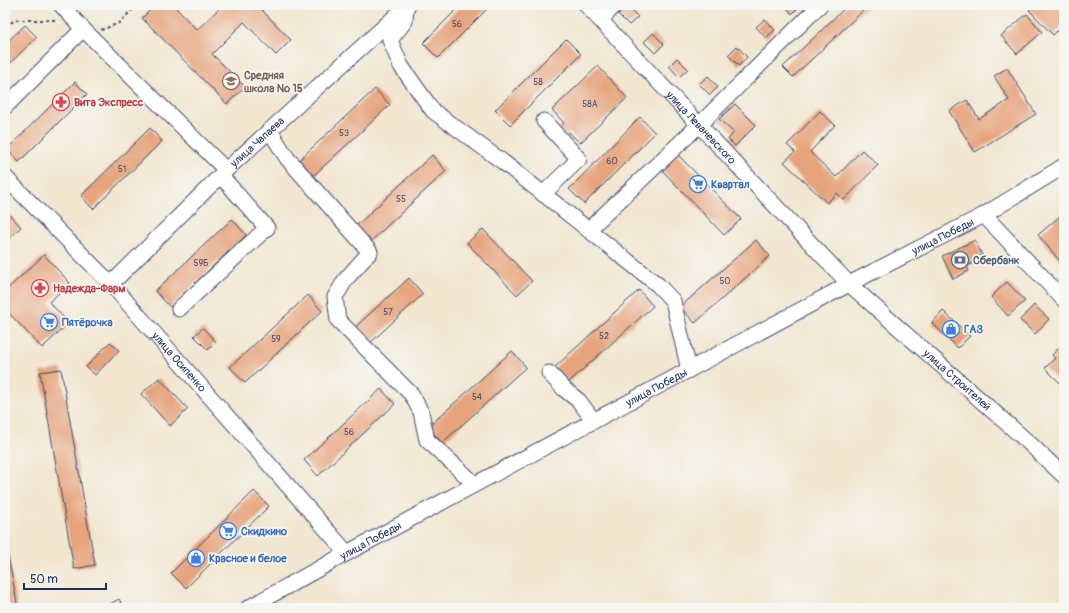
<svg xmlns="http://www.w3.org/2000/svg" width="1069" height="613" viewBox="0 0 1069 613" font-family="Pangolin,sans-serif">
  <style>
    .building { fill: #e6a37c }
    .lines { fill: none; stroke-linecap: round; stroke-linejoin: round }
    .minor-casing { stroke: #3b4a6f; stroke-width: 17 }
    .path { stroke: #3b4a6f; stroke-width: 2; stroke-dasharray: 3 3; stroke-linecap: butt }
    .minor { stroke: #fff; stroke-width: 15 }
    .labels { text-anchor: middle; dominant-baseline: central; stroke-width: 3.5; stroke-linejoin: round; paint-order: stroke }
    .number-label { font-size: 9px; fill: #4e4c66 }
    .education-label { font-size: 11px; font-weight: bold; fill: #785e54; stroke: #f6f6f2; text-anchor: start }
    .health-label { font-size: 11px; font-weight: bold; fill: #be3a42; stroke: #f6f6f2; text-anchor: start }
    .street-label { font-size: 11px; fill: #1b2f5e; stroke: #f6f6f2 }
    .shop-label { font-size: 11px; font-weight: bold; fill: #366cbe; stroke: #f6f6f2; text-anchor: start }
    .service-label { font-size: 11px; font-weight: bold; fill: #4e5e75; stroke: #f6f6f2; text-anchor: start }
  </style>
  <rect width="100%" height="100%" fill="#f6f6f2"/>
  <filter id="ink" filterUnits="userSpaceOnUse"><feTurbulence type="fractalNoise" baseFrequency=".025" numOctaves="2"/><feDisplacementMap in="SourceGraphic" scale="8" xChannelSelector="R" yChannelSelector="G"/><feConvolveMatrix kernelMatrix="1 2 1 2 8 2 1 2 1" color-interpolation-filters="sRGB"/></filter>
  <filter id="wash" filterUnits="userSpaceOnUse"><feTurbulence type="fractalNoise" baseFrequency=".012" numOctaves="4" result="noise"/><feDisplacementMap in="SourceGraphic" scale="16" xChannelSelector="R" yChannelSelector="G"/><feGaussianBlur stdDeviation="0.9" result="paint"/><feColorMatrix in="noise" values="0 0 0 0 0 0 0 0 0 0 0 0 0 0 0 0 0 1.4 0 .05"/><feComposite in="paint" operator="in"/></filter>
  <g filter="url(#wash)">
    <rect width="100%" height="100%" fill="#f2e6d0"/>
    <g id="blocks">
      <path class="building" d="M155,5H173L197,30L223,5H257L291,40L276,55L244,22L212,54L245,87L227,104L142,18Z
        M461,5H491L438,58L423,43Z
        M784,5H801L792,14Z
        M848,5H869L793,77L783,67Z
        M1034,5H1064V24L1053,35L1029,10Z
        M627,6L638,17L629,25L618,14Z
        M1027,14L1042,32L1017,54L1001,36Z
        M765,19L775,30L766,38L756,27Z
        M25,25L37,37L5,68V44Z
        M653,33L664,44L655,53L644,42Z
        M566,39L581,54L510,125L495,110Z
        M737,46L747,57L739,66L728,55Z
        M677,58L688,69L679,77L669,66Z
        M598,66L627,98L580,143L569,132L564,138L557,130L564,123L552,110Z
        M1007,68L1036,114L975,152L949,111L967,100L979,119L1009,100L994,76Z
        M708,76L718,87L710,95L699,84Z
        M75,82L87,94L19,162L7,149Z
        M375,89L390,105L312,177L298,161Z
        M735,104L756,125L735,146L728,139L734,133L719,119Z
        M820,111L835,125L810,152L836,177L862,150L878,165L844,200L837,193L827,203L784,162L795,152L787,145Z
        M640,117L655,133L584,204L569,189Z
        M150,128L162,141L93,209L81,196Z
        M675,152L741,219L724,235L659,167Z
        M432,155L446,171L369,243L355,227Z
        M5,210L21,227L5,242Z
        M1060,216L1064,220V256L1059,260L1038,235Z
        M232,219L246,235L170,307L155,291Z
        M483,229L532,281L517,295L467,243Z
        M756,240L770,256L695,323L680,307Z
        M975,240L982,255L975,258L976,262L967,266L969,271L953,279L942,256Z
        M44,255L70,283L49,302L69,323L42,348L5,309V291Z
        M409,278L423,294L368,345L353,329Z
        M1007,282L1025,301L1008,316L991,297Z
        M639,290L653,306L569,382L555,367Z
        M308,295L322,311L245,383L230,367Z
        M1034,305L1049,319L1035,334L1020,320Z
        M943,311L970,336L958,348L932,323Z
        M203,328L216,342L208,350L194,336Z
        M110,342L119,350L95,375L86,367Z
        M1059,348L1064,352V383L1062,385L1045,368L1055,358L1052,355Z
        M512,351L526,367L442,443L428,427Z
        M61,369L95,565L74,569L40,372Z
        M159,378L188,409L170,426L141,394Z
        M381,389L395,404L318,476L304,460Z
        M254,491L269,506L186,588L171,573Z
        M5,545H6L18,608H5Z
        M119,599L124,608H103Z"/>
    </g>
  </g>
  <g filter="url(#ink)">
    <use href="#blocks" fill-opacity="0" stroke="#3b4a6f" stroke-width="1"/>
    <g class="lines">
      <g class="minor-casing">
        <g id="minor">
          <path d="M61,5L83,29L226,170"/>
          <path id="s1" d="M586,5L849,284L1029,443L1064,476"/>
          <path d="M406,7L405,21L390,40L401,66L433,111L503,162L658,285L673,301L689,370"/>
          <path d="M601,20L615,5"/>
          <path d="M5,107L83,29"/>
          <path d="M270,131L287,158L370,252L346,279L335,297L338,320L412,395L421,412L427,440L475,484"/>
          <path id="s2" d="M5,177L111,284L347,553"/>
          <path d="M543,194L579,159L544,121"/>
          <path d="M984,215L1064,300"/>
          <path d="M588,230L699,125L820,5"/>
          <path id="s3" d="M111,284L226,170L408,5"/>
          <path d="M179,309L267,228L221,176"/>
          <path d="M549,373L564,389L579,401L594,421"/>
          <path id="s4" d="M248,608L347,553L849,284L984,215L1064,166"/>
        </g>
      </g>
      <path class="path" d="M5,25L17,20H58
        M101,30L119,23L137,5"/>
      <use href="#minor" class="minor"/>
    </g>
  </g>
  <defs>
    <g id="school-ring" transform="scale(0.9)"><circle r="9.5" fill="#f6f6f2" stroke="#8d6e63" stroke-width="1.5"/><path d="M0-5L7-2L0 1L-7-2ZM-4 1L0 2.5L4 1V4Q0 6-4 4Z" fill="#8d6e63"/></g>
    <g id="pharmacy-ring" transform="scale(0.9)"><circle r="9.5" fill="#f6f6f2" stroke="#e0444e" stroke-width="1.5"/><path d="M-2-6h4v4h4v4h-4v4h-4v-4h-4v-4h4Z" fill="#e0444e"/></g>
    <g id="supermarket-ring" transform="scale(0.9)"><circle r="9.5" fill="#f6f6f2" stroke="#3f7fe0" stroke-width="1.5"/><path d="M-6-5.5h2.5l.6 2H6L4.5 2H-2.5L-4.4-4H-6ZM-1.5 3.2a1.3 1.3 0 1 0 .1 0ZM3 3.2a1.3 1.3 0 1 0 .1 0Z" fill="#3f7fe0"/></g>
    <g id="bank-ring" transform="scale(0.9)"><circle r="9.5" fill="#f6f6f2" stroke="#5c6f8a" stroke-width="1.5"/><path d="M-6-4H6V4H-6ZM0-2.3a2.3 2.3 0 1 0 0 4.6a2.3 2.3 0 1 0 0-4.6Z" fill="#5c6f8a"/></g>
    <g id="shop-ring" transform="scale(0.9)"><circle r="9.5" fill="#f6f6f2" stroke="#3f7fe0" stroke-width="1.5"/><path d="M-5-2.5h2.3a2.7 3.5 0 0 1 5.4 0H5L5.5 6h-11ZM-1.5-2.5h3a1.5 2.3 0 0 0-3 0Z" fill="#3f7fe0"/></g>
  </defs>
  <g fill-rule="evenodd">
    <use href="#school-ring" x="231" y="81"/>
    <use href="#pharmacy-ring" x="61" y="102"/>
    <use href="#supermarket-ring" x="698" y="184"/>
    <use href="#bank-ring" x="960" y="260"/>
    <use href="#pharmacy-ring" x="40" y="288"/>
    <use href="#supermarket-ring" x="49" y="322"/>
    <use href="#shop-ring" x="951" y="329"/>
    <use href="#supermarket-ring" x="228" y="531"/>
    <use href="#shop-ring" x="196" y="558"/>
  </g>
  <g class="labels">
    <g class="number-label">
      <text x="457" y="24">56</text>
      <text x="538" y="82">58</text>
      <text x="590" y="104">58А</text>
      <text x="344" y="133">53</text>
      <text x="612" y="161">60</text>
      <text x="122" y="169">51</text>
      <text x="401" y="199">55</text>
      <text x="201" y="263">59Б</text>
      <text x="725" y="281">50</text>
      <text x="388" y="312">57</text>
      <text x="604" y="336">52</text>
      <text x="276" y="339">59</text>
      <text x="477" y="397">54</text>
      <text x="349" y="432">56</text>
    </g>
    <g class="education-label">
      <text x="244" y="75">Средняя<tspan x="244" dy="13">школа № 15</tspan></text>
    </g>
    <g class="health-label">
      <text x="74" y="102">Вита Экспресс</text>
      <text x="53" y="288">Надежда-Фарм</text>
    </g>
    <g class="street-label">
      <text stroke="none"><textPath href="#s1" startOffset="168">улица Леваневского</textPath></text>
      <text stroke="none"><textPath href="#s3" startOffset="204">улица Чапаева</textPath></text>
      <text stroke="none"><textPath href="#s4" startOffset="788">улица Победы</textPath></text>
      <text stroke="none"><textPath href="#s2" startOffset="254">улица Осипенко</textPath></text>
      <text stroke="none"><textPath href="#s1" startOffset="528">улица Строителей</textPath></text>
      <text stroke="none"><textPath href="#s4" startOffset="464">улица Победы</textPath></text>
      <text stroke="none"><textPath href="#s4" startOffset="140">улица Победы</textPath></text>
    </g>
    <g class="shop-label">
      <text x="711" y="184">Квартал</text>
      <text x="62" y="322">Пятёрочка</text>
      <text x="964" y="329">ГАЗ</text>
      <text x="241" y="531">Скидкино</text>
      <text x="209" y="558">Красное и белое</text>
    </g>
    <g class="service-label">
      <text x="973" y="260">Сбербанк</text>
    </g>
  </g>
  <rect width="1069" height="613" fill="none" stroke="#f6f6f2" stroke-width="20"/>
  <path d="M24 583v6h82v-6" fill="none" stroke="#1b2f5e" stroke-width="2"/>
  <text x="30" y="583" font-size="12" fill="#1b2f5e" stroke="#f6f6f2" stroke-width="3" paint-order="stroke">50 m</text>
</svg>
